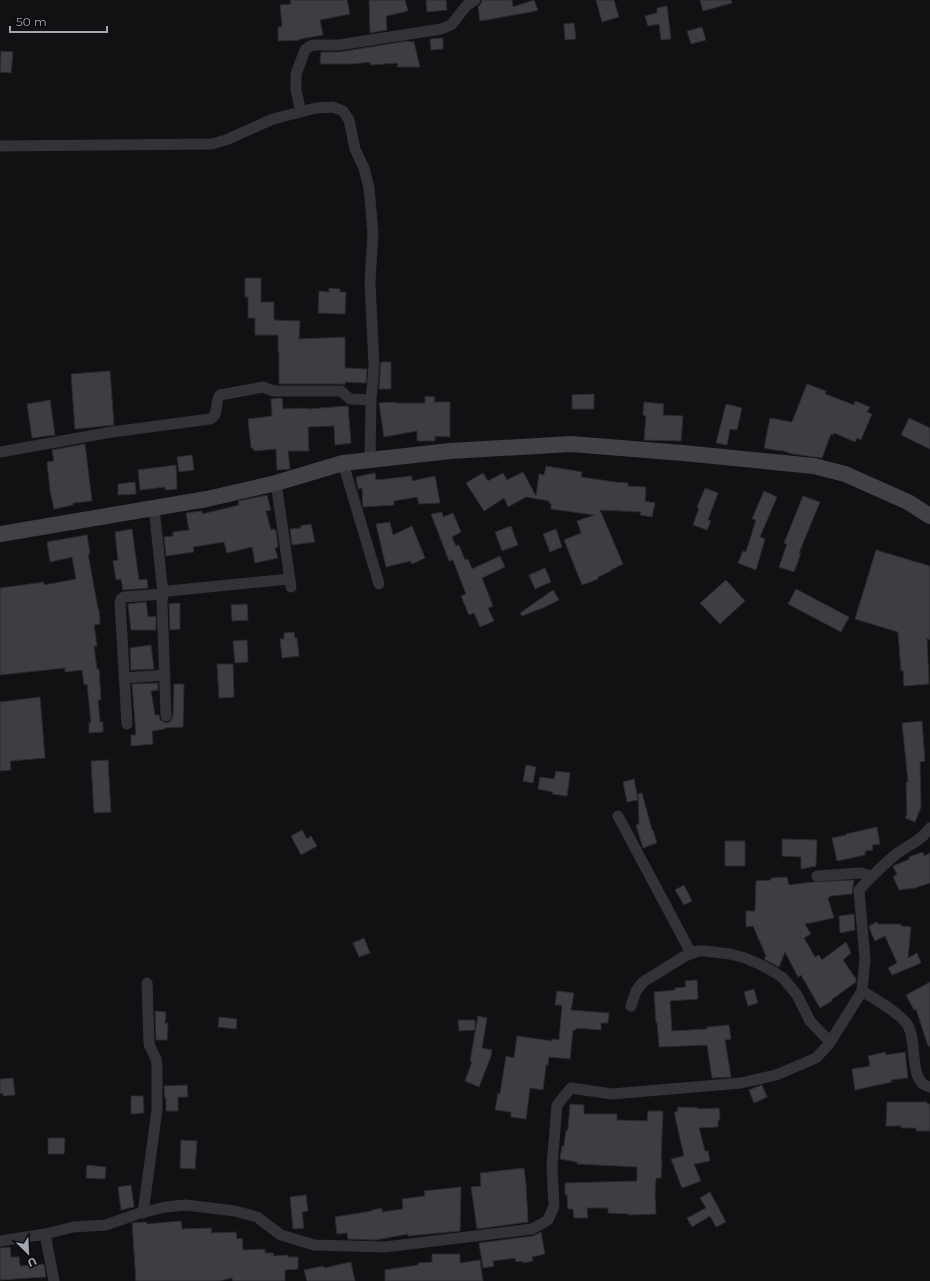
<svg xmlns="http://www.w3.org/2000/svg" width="930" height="1281" viewBox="0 0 930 1281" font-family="Montserrat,sans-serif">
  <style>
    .building { fill: #3d3e43; stroke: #2b2b2f }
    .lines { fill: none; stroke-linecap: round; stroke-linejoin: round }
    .minor { stroke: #323338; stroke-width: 11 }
    .secondary { stroke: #404248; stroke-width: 16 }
  </style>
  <rect width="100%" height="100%" fill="#111113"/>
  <path class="building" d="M290,0H347L350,14L320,20L323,35L300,39V40L278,41V27H282L280,5L291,4Z
    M369,0H405L408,11L386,16L387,30L370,33Z
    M426,0H446L447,10L427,12Z
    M482,0H512L513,7L534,0L538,10L531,12L480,21L478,7L481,4Z
    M596,0H614L619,17L602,22Z
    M700,0H731L732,3L703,11Z
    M667,6L671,39L661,40L659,24L648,26L645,16L657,13V8Z
    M574,23L576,39L565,40L564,24Z
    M702,27L706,40L691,44L687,31Z
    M443,38V49L431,50L430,39Z
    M407,41L414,42L420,67H397L398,63L370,65V62L352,64H320L321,52H340Z
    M1,51L13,52L11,73L0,72Z
    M245,278H261V302H274V320L300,321L299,339L345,337V368L367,369L366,383L345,382V385L341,384H279V352H278V335H255V318H248V297H245Z
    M329,288L340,289V292H346L345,314L318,313L319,291L329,292Z
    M381,362H391V389H379Z
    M110,371L114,425L75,429L71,374Z
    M807,384L826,391L825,394L854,405L855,401L870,407L867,412L872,414L861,440L857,438L855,442L834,433L833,435L831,434L822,458L793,454L780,450V451L764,448L770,418L792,422Z
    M594,394V409H572V395Z
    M425,396L435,397L434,402H450V437L435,436V441H417V431L384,437L379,403L395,402L396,403H425Z
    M282,398L283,409L307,408V409L348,406L351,443L335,445L334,426L308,427L309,451H288L290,469L277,470L276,449L254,451L253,448H251L248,419L272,416L271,399Z
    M50,400L55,435L32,438L27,404Z
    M644,402L664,404L663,415L683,416L681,441L644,440L646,416L643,415Z
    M726,404L742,408L737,430L730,429L727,445L716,443Z
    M909,418L930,428V449L901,435Z
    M85,444L92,501L73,503V505L54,509L50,490L47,462L54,461L52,450Z
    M192,455L194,470L179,472L177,457Z
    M176,465L177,489L165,490V487L140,490L138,470Z
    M546,466L582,472L581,477L615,482L628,483V486L646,487L645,501L655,503L652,517L640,515L641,512L600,510L623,564L611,570V571L598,577V579L582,585L564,540L581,533L577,521L594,515L551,509V504L549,503V501L526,497L508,507L504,498L484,511L466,483L483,473L488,481L503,473L507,480L523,472L536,496L539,474L544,475Z
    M375,473L376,480L412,476V481L435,476L440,503L419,504L417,497L394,501V505L363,507L362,488L358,489L356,477Z
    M135,482L136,494L118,495V484Z
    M705,488L718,493L708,520L711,521L707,530L693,525L699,508L697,507Z
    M764,491L777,497L760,537L765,539L756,570L738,563L743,551L746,552L756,520L752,519Z
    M267,495L271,510L266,511L271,530L274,529L276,531L278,547L275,548L278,558L255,563L252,547L227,553L224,542L193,547L194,552L166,556L164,537L173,536V532L189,530L186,513L202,511V514L239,505L238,501Z
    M803,496L820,502L799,553H801L794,572L779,567L787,544L784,543Z
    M442,512L443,517L453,513L461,532L452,537L456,546L459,545L465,560L468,559L472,569L500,556L505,567L482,578L493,606L488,608L494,621L480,627L474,613L469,615L461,596L466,594L453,560L449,561L431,514Z
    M390,522L393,535L412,526L425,558L412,564L410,561L386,567L376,524Z
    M311,524L315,542L292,545L290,529L301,528L300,526Z
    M511,526L518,545L502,551L495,532Z
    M132,529L139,580L147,579L148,588L123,590L121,579L116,580L113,561L118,560L115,532Z
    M556,529L562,547L550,552L543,534Z
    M87,535L90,554H88L98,609H99L100,624L94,625L97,646H94L97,669H99L101,700H98L100,722H103V732L89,733V723H91L87,684L84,685L82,670L65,672V668L0,675V588L44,582V585L76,579L72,557L50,562L47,542Z
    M876,550L930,566V640L927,638L929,684L904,686L903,670L901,671L898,632L855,619Z
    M545,568L551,582L535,589L529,575Z
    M726,580L745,601L720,624L700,603Z
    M796,589L849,617L841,632L788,604Z
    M553,590L559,600L545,607L522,616L520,613Z
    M146,602L148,617L156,616V630H131L128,604Z
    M180,603V629L170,630L169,604Z
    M247,604L248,620L232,621L231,605Z
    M294,632L295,638H297L299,656L282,658L280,639H284V633Z
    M247,640L248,662L235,663L233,641Z
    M151,645L154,669L131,670L130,648Z
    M217,664H233L234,697L219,698Z
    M158,683V690L151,691L155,715H159L160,720L166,723L170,722L173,716L174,684H184L183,727L164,728V729L152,731L153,744L131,746V735H136L132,684Z
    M40,697L45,758L10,761L11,770L0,771V702Z
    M922,721L925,761L920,762L921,807L915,822L905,818L907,814L906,782H908L902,723Z
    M108,760L111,812L94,813L91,761Z
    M526,765L536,767L533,783L523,781Z
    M556,771L570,773L567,796L552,794L553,792L538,789L540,777L554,779Z
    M634,779L638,800L627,802L623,782Z
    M642,793L652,830H653L657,843L643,848L636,825L639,824L638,794Z
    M877,827L880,844L872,845L873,850L865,851V855L837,861L832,838L846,835V834Z
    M302,830L307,839L311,836L317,846L301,855L291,836Z
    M782,839L817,840L816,866L801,869V857L782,856Z
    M725,841H745V866H725Z
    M923,852L924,856L930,853V883L915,888L899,890L893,876L897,875L893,866L910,859L909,857Z
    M787,877L789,885L814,882L854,880L852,894L830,896V897L828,898L834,918L805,924L811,934L804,938L815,957L819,955L822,960L846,942L851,953L843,960L856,979V982L831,1000L832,1001L820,1008L801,975L798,977L785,952L779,967L764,959L766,956L753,926L746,927V911H755L756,881L771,880V878Z
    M684,885L692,901L684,905L675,890Z
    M854,914L855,930L840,933L839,916Z
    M877,922L878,924H901V926L911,927L908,958L917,953L921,963L892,975L888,968L897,963L885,936L875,941L870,930L869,926Z
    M364,938L370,953L359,957L353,943Z
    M697,980L698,999L670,1001L672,1031L707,1029V1027L729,1025L731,1039L725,1040L731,1077L712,1078L707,1045L659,1047L657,1022L656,1023L654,992L675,990V988L686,987L685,981Z
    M930,982V1046H928L916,1009L914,1010L906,995Z
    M754,989L758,1003L748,1006L744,992Z
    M557,991L574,993L571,1010L609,1013L608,1023H601V1030L576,1028V1030H573L570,1059L549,1057L548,1065H546L543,1090L530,1088L526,1119L511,1117V1112L495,1110L498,1093L500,1094L506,1056L514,1058L517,1036L552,1041V1039L559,1040L562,1005H555Z
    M155,1011L166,1012L165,1024L168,1023L167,1040H156Z
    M478,1016L487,1018L482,1048L492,1050L491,1056L479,1087L465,1081L472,1062L470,1061Z
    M219,1017L237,1019L236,1029L218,1027Z
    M458,1020H475V1030L459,1031Z
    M885,1052L886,1055L905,1052L908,1078L891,1080L892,1082L855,1090L852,1069L870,1066L868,1056Z
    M13,1078L15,1095L3,1096V1093L0,1094V1079Z
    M187,1085L188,1097H178V1111H166V1098H165L164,1086Z
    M762,1085L767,1097L754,1103L749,1090Z
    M131,1096H143L144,1113L131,1114Z
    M887,1102H927V1104H930V1131H916V1128H901V1126H886Z
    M570,1104L584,1105V1114H617V1120L647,1121L648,1111H663L661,1162L662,1161L661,1178H656L655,1194L656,1214L629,1215V1214L608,1213V1208H587L588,1218H574L573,1209H568L567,1195H565V1183L637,1181V1167L577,1164V1162L560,1159L562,1146H564L566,1130H568Z
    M678,1107L699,1108V1109L719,1108L720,1120H718V1127L699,1128L705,1151H708L710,1161L694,1164L701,1181L682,1188L671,1159L684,1156L674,1112H677Z
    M48,1138H65L64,1154H48Z
    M181,1140L197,1141L195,1169L180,1168Z
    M87,1165L106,1167L105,1179L86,1178Z
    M524,1168L526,1184L528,1222L477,1229L471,1187L481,1186L480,1173Z
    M131,1185L134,1207L121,1210L118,1187Z
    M461,1187L460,1231L408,1236V1234L375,1240L348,1239L347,1233L337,1234L335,1217L372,1211V1210L382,1208V1212L403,1209L402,1199L425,1196L424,1191Z
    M710,1192L726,1222L716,1227L710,1216L692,1227L687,1218L706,1208L700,1198Z
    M306,1195L308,1211L302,1212L304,1228L293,1229L290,1197Z
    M181,1221L182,1229L212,1228L211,1233L236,1232L237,1239L242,1238L243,1250L265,1249V1253H274L273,1256L288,1255V1257H298V1269L285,1270V1281H233L232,1278L219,1281H136L132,1223L146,1222L147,1224Z
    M541,1232L545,1254L532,1257L533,1261L523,1263V1261L516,1262L515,1258L493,1261L494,1266L483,1268L479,1243L533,1236Z
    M10,1247L11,1257H19L20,1266L44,1264L46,1277L0,1280V1248Z
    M432,1254H460V1263L480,1260L483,1281H385V1270L418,1265V1263L432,1262Z
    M351,1262L355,1281H307L304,1270L324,1266V1268Z"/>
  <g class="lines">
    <path class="minor" d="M301,112L296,90V74L305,50L310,46L315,45H339L441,29L451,25L467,5L475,0
      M0,146L212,144L226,140L273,119L316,108L333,107L343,111L349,120L355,149L364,168L369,188L373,233L370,282L374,366L371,400
      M0,452L112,432L210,419C220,415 214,402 220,395L263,387L271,390L276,391H341L350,399L371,400L370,460
      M343,463L379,584
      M276,483L291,587
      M124,678L165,675
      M166,716L162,601L163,594L168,591L289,579
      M127,724L120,602L121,599L124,597L163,594L154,507
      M618,816L691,953
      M817,876L859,873L865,874L871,877
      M862,991C875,999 898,1012 907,1024C917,1039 910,1070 922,1083C924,1085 927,1086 930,1087
      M631,1006L636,991L643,982L685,956L698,951H705L730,954L745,958L759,964L774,972L783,978L797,995L810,1021L830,1042
      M143,1213L157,1110V1066L156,1059L149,1044L147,983
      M45,1234L54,1281
      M0,1241L45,1234L73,1227L106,1225L137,1214L165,1207L186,1205L235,1211L257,1217L281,1235L314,1245L385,1247L532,1229L548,1220L554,1206L552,1166L557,1105L571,1088L612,1094L741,1083L776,1075L816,1058L829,1044L862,991L865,959L859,890C870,878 882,866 895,855C907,846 921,841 930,828"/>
    <path class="secondary" d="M0,534L207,499L276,483L343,463L450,451L571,444L683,453L814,466L845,474L908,502L930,516"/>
  </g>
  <g transform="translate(28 1253) rotate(156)" stroke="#0c0c0e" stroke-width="3" paint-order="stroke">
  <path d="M0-3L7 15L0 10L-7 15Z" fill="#a2a7b4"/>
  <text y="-6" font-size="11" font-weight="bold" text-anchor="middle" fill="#a2a7b4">U</text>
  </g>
  <path d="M10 26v6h97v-6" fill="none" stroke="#a2a7b4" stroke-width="2"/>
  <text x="16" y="26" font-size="12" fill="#a2a7b4" stroke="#0c0c0e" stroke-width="3" paint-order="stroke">50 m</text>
</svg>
